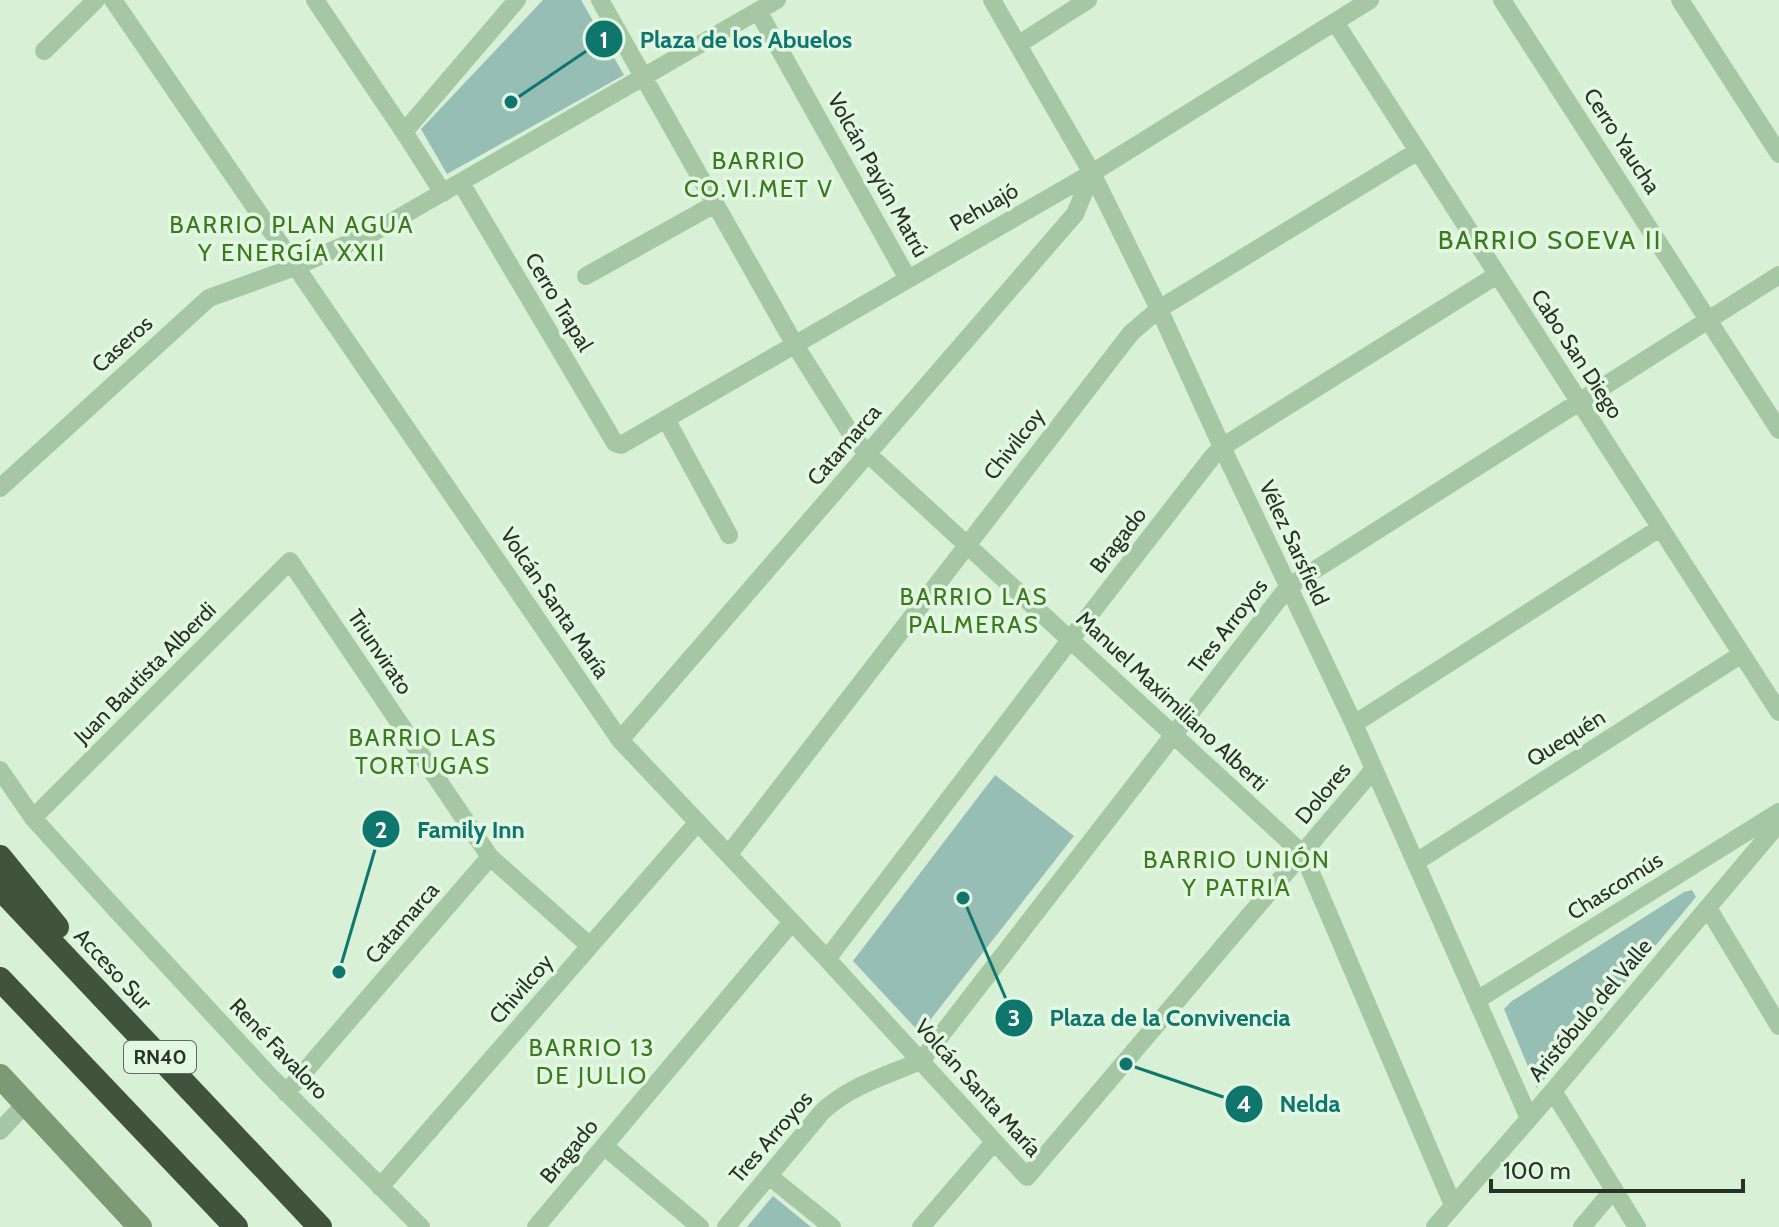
<svg xmlns="http://www.w3.org/2000/svg" width="1779" height="1227" viewBox="0 0 1779 1227" font-family="Cabin,sans-serif">
  <style>
    .green { fill: #97beb5 }
    .lines { fill: none; stroke-linecap: round; stroke-linejoin: round }
    .street { stroke: #a6c7a3; stroke-width: 18 }
    .secondary { stroke: #7c9b74; stroke-width: 24 }
    .highway { stroke: #41533c; stroke-width: 24 }
    .labels { text-anchor: middle; dominant-baseline: central; stroke-width: 7; stroke-linejoin: round; paint-order: stroke }
    .shield { fill: #e2f8e2; stroke: #606d5e; stroke-width: 2 }
    .shield-label { font-size: 20px; font-weight: bold; fill: #283225 }
    .street-label { font-size: 22px; fill: #283225; stroke: #e2f8e2 }
    .neighbourhood-label { font-size: 24px; letter-spacing: 2px; fill: #3c7a1e; stroke: #e2f8e2 }
    .quarter-label { font-size: 26px; letter-spacing: 2px; fill: #3c7a1e; stroke: #e2f8e2 }
    .leader { fill: none; stroke: #0f766e; stroke-width: 3 }
    .callout-dot { fill: #0f766e; stroke: #e2f8e2; stroke-width: 3 }
    .mark-label { font-size: 24px; text-anchor: middle; font-weight: bold; fill: #fff }
    .callout-label { font-size: 24px; text-anchor: middle; font-weight: bold; fill: #0f766e; stroke: #e2f8e2; stroke-width: 7; stroke-linejoin: round; paint-order: stroke }
  </style>
  <rect width="100%" height="100%" fill="#d7f0d6"/>
  <path class="green" d="M543,0H581L624,75L447,174L421,129Z
    M995,775L1074,836L920,1033L853,961Z
    M1692,890L1696,897L1537,1088L1504,1009L1512,1001L1684,892Z
    M773,1196L811,1227H747Z"/>
  <g class="lines">
    <path class="street" d="M113,0L620,740L827,959L1027,1177L1374,769
      M315,0L404,132L443,193
      M600,0L795,345L853,437L868,454L1303,854L1453,1205
      M992,0L1092,173L1159,309L1222,447L1354,724L1529,1118
      M1502,0L1779,430
      M1680,0L1779,154
      M758,11L908,279
      M1335,22L1779,712
      M1019,44L1088,0
      M44,51L96,0
      M404,132L517,0
      M461,183L615,443L621,445L1092,173L1370,0
      M586,276L715,204
      M666,419L729,535
      M0,488L209,298L295,267L374,232L777,0
      M1354,724L1660,528
      M620,740L1075,214L1092,173
      M0,770L33,818L108,901L268,1074L421,1227
      M33,818L290,561L490,857L590,946
      M729,854L1131,333L1159,309L1418,151
      M1416,862L1742,654
      M1708,908L1779,1026
      M827,959L1070,640L1213,456L1222,447L1497,275
      M1477,1000L1779,812
      M1553,1091L1637,1227
      M286,1093L490,857
      M0,1131L26,1103
      M604,1146L700,1227
      M769,1176L832,1227
      M380,1187L698,822
      M536,1227L792,922
      M726,1227L822,1112C849,1086 887,1075 921,1061L1288,587L1779,275
      M921,1227L994,1142
      M1435,1227L1553,1091L1779,823
      M1582,1227L1614,1189"/>
    <path class="secondary" d="M0,1076L140,1227"/>
    <path class="highway" d="M0,857L57,927
      M0,888L320,1227
      M0,979L236,1227"/>
  </g>
  <g class="labels">
    <rect class="shield" x="124" y="1041" width="72" height="32" rx="6"/>
    <g class="shield-label">
      <text x="160" y="1057">RN40</text>
    </g>
    <g class="street-label">
      <text transform="translate(1622 141) rotate(57)">Cerro Yaucha</text>
      <text transform="translate(878 175) rotate(61)">Volcán Payún Matrú</text>
      <text transform="translate(984 207) rotate(-30)">Pehuajó</text>
      <text transform="translate(559 302) rotate(59)">Cerro Trapal</text>
      <text transform="translate(122 344) rotate(-42)">Caseros</text>
      <text transform="translate(1577 354) rotate(57)">Cabo San Diego</text>
      <text transform="translate(1014 444) rotate(-52)">Chivilcoy</text>
      <text transform="translate(844 445) rotate(-49)">Catamarca</text>
      <text transform="translate(1118 540) rotate(-52)">Bragado</text>
      <text transform="translate(1294 543) rotate(65)">Vélez Sarsfield</text>
      <text transform="translate(555 603) rotate(56)">Volcán Santa María</text>
      <text transform="translate(1228 626) rotate(-52)">Tres Arroyos</text>
      <text transform="translate(380 652) rotate(56)">Triunvirato</text>
      <text transform="translate(145 673) rotate(-45)">Juan Bautista Alberdi</text>
      <text transform="translate(1172 701) rotate(43)">Manuel Maximiliano Alberti</text>
      <text transform="translate(1566 738) rotate(-32)">Quequén</text>
      <text transform="translate(1323 793) rotate(-50)">Dolores</text>
      <text transform="translate(1615 886) rotate(-32)">Chascomús</text>
      <text transform="translate(402 923) rotate(-49)">Catamarca</text>
      <text transform="translate(113 969) rotate(47)">Acceso Sur</text>
      <text transform="translate(521 989) rotate(-49)">Chivilcoy</text>
      <text transform="translate(1590 1010) rotate(-50)">Aristóbulo del Valle</text>
      <text transform="translate(279 1049) rotate(46)">René Favaloro</text>
      <text transform="translate(978 1088) rotate(48)">Volcán Santa María</text>
      <text transform="translate(771 1137) rotate(-49)">Tres Arroyos</text>
      <text transform="translate(569 1151) rotate(-50)">Bragado</text>
    </g>
    <g class="neighbourhood-label">
      <text x="759" y="160">BARRIO<tspan x="759" dy="28">CO.VI.MET V</tspan></text>
      <text x="292" y="224">BARRIO PLAN AGUA<tspan x="292" dy="28">Y ENERGÍA XXII</tspan></text>
      <text x="974" y="596">BARRIO LAS<tspan x="974" dy="28">PALMERAS</tspan></text>
      <text x="423" y="737">BARRIO LAS<tspan x="423" dy="28">TORTUGAS</tspan></text>
      <text x="1237" y="859">BARRIO UNIÓN<tspan x="1237" dy="28">Y PATRIA</tspan></text>
      <text x="592" y="1047">BARRIO 13<tspan x="592" dy="28">DE JULIO</tspan></text>
    </g>
    <g class="quarter-label">
      <text x="1550" y="240">BARRIO SOEVA II</text>
    </g>
  </g>
  <path class="leader" d="M511 102L604 39M339 972L381 829M963 898L1014 1018M1126 1064L1244 1104"/>
  <g class="callout-dot">
    <circle cx="511" cy="102" r="8"/>
    <circle cx="339" cy="972" r="8"/>
    <circle cx="963" cy="898" r="8"/>
    <circle cx="1126" cy="1064" r="8"/>
    <circle cx="604" cy="39" r="20"/>
    <circle cx="381" cy="829" r="20"/>
    <circle cx="1014" cy="1018" r="20"/>
    <circle cx="1244" cy="1104" r="20"/>
  </g>
  <g class="mark-label">
    <text x="604" y="48">1</text>
    <text x="381" y="838">2</text>
    <text x="1014" y="1026">3</text>
    <text x="1244" y="1112">4</text>
  </g>
  <g class="callout-label">
    <text x="746" y="48">Plaza de los Abuelos</text>
    <text x="471" y="838">Family Inn</text>
    <text x="1170" y="1026">Plaza de la Convivencia</text>
    <text x="1310" y="1112">Nelda</text>
  </g>
  <path d="M1491 1179v12h252v-12" fill="none" stroke="#283225" stroke-width="4"/>
  <text x="1503" y="1179" font-size="24" fill="#283225" stroke="#e2f8e2" stroke-width="6" paint-order="stroke">100 m</text>
</svg>
